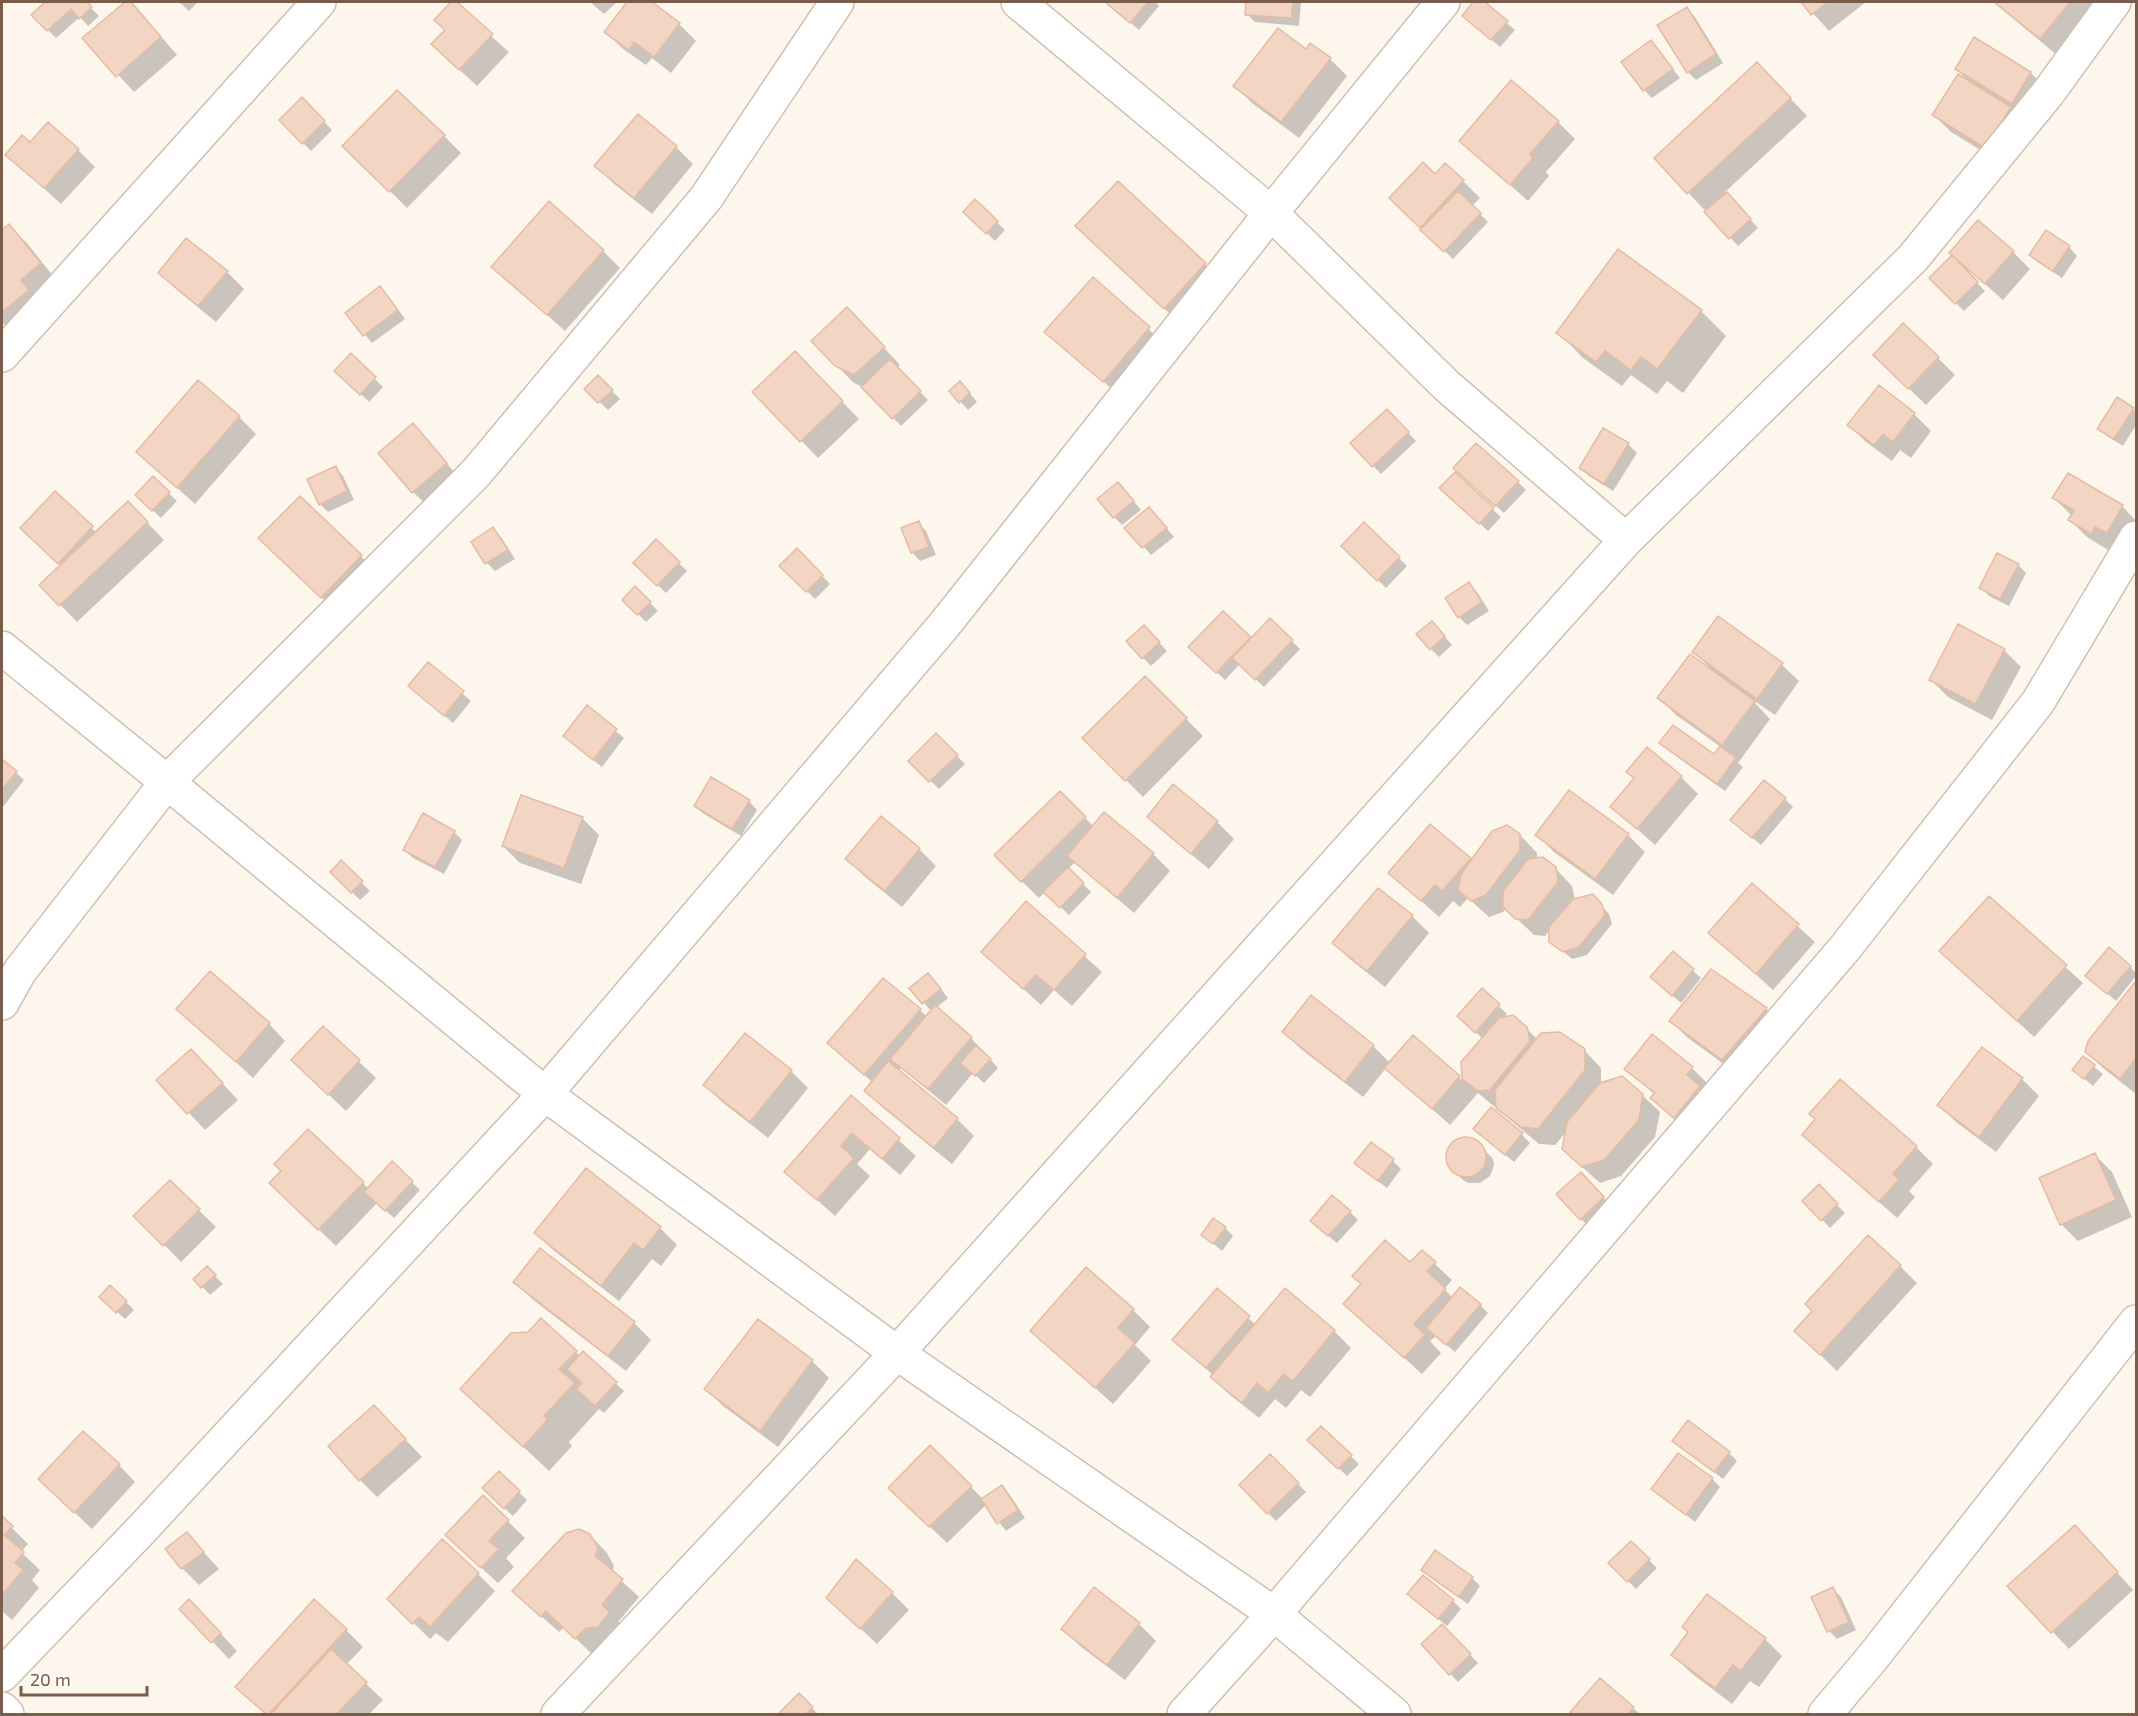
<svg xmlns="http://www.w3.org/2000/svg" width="2138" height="1716" viewBox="0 0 2138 1716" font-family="'Exo 2',sans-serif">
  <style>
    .shadow { fill: #0003 }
    .building { fill: #f3d5c3; stroke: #e6bba3; stroke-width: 1.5 }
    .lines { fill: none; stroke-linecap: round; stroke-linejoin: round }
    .street-casing { stroke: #d1beb0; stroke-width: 36 }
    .street { stroke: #fff; stroke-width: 33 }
  </style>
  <rect width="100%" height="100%" fill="#fdf6ec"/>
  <path class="shadow" d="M47,2H85L99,16L88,26L80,17L56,38L33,15Z
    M127,2L145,18L177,55L134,92L84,38Z
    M179,2H198L189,11Z
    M453,2L509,52L477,86L450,61L446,30L436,20Z
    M590,2H617L604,14Z
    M629,2H649L679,24L696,41L671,73L652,58L646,65L623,49L606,32Z
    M1107,2H1155L1159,6L1139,30Z
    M1248,2H1301L1299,26L1255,22L1247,14Z
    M1475,2H1482L1515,30L1500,47L1464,16Z
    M1803,2H1866L1829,31Z
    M1995,2H2101L2057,55L2009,15Z
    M1687,9L1695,17L1723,63L1696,80L1688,72Z
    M1975,39L2031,73L2048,90L2003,164L1951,132L1934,115L1969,82L1957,69Z
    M1651,42L1680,78L1652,98L1644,90Z
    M1306,51L1330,59L1347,76L1299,138L1252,103L1235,86Z
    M1774,81L1807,116L1725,192L1758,228L1738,246L1656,158Z
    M302,99L332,130L311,151L281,120Z
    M1558,122L1575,139L1546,172L1549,176L1528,201L1461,141Z
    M444,136L461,153L407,208L345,146Z
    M30,144L78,150L95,167L61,204L7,155Z
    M676,147L693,164L652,214L613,183L597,166Z
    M1435,176L1463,181L1480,198L1472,206L1488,222L1453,259L1408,215Z
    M1118,183L1222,281L1182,325L1094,243Z
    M975,201L1005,230L995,241L965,212Z
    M9,226L26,242L57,281L13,333L2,322V232Z
    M2046,232L2069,247L2077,256L2062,278L2039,263L2031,255Z
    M603,251L620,268L565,331L493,267Z
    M2013,252L2030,269L2003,300L1960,262L1958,264L1985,291L1964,311L1931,278L1954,255Z
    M227,272L244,289L216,322L177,290L160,273Z
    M1093,279L1166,345L1121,397L1046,331Z
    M388,296L405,319L372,343L347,313Z
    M1701,311L1726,336L1683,393L1667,381L1657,394L1631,375L1622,386L1583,358L1558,332Z
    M864,326L900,365L897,368L928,400L901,426L863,387L854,383L836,365Z
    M795,353L859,419L818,458L754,392Z
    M351,356L383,387L369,402L337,371Z
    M1938,358L1955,375L1926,405L1892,372Z
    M598,377L620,399L608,410L586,389Z
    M1879,387L1914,414L1931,431L1911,458L1900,450L1892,461L1866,442L1849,425Z
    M968,391L977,402L968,410L960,401Z
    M2133,409L2136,412V425L2123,446L2107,436L2099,428Z
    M1387,411L1416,441L1381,474L1373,466Z
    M239,417L256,434L195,504L155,468Z
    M413,425L462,481L430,508L413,492Z
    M1604,430L1628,444L1637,453L1613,491L1589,476L1581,468Z
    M335,467L343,476L354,500L328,512L320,504Z
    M1455,474L1501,517L1488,531L1450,496Z
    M2068,475L2123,507L2136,521V529L2124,549L2112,543L2108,550L2087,537L2070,520L2072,516L2054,498Z
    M1463,476L1518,482L1526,490L1504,513Z
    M153,478L177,501L161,518L137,495Z
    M1126,492L1141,510L1122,525L1114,517Z
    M55,494L97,533L128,503L164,540L77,622L41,585L61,566L39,545Z
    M300,498L378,573L339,614L277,555Z
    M1157,517L1174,537L1151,555L1127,528Z
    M918,523L926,531L936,555L920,561L912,552Z
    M1364,525L1407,566L1386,588L1343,546Z
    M493,529L501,537L515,559L495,571L487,563Z
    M656,541L687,571L666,593L635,563Z
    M797,550L830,584L815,599L782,566Z
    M2018,565L2026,573L2009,606L1989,596L1981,587Z
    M1469,584L1477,592L1489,611L1467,625L1459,617Z
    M635,588L658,611L646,622L624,600Z
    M1223,613L1252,640L1270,620L1300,649L1264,687L1240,664L1225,680L1190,647Z
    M1719,619L1782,665L1799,681L1775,715L1756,702L1755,703L1770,719L1738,763L1743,767L1725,791L1669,751L1661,743L1715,757L1721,747L1676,715L1659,698L1710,668L1694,652Z
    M1440,631L1452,645L1439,657L1431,649Z
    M1152,635L1167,651L1151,666L1128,642Z
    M2004,650L2021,667L1992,720L1948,697L1931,680Z
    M429,664L471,701L453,723L410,686Z
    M1145,678L1203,736L1143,797L1084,738Z
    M587,707L624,738L602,767L573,744Z
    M936,735L965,764L939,789L910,761Z
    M2,760L24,780L2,808Z
    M1681,777L1698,794L1655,845L1612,807Z
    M711,779L749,801L757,810L741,836L704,814L695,806Z
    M1174,786L1217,822L1234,839L1209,869L1166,834L1149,817Z
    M1060,793L1094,827L1153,854L1170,871L1134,913L1075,862L1068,869L1091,892L1069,915L1045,892L1039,898L996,856Z
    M1785,799L1793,807L1761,845L1740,828Z
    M582,818L599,835L581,884L520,863L503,846Z
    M881,818L919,849L936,866L902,907L864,876L847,859Z
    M1430,826L1472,861L1520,835L1537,853V859L1555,868L1572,886L1575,900L1592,896L1609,914L1612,924L1587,955L1572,959L1551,941L1550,930L1545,936L1534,935L1506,908L1503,912L1489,917L1468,898L1460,907L1453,901L1439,917L1390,873Z
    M454,832L462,840L444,874L413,858L405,850Z
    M1537,835H1628L1645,852L1613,895L1554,852Z
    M341,862L370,891L360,900L332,872Z
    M1752,885L1815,942L1773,990L1710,933Z
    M1989,898L2083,983L2034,1037L1941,951Z
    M1026,903L1102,972L1072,1006L1054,990L1041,1005L983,952Z
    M1412,916L1429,933L1385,987L1351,960L1334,943Z
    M1673,953L1701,978L1681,1003L1660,985Z
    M2130,967L2136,973V976L2116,1001L2096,984Z
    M1712,971L1766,1009L1783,1026L1740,1076L1688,1038L1671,1021Z
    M936,983L948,998L936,1008L971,1038L998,1068L984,1083L973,1073L946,1105L901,1068L898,1071L957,1119L974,1136L952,1164L883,1108L866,1091L873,1083L829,1042L920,1010L927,1017L931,1011L911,988Z
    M2136,983V1094L2103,1068L2086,1051L2090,1042Z
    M1482,990L1507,1014L1503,1019L1526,1028L1537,1039L1584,1050L1601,1068V1084L1642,1095L1660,1112L1655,1137L1621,1176L1600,1183L1581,1166L1567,1131L1555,1145L1539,1144L1478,1093L1450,1125L1386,1068L1363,1097L1301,1049L1284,1032L1373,1046L1390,1063L1413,1037L1463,1081V1063L1483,1039L1467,1024Z
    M178,1009L269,1024L285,1041L253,1078Z
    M323,1028L376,1078L346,1111L310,1077Z
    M2083,1058L2103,1074L2093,1086L2074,1070Z
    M208,1068L238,1100L205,1130L158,1080Z
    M1626,1068H1692L1709,1085L1692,1133L1669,1115L1652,1098L1655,1095Z
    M791,1071L808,1088L768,1138L722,1102L705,1085Z
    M2022,1079L2039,1096L1996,1152L1956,1122L1939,1105Z
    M851,1097L916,1156L900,1175L870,1149L857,1164L870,1176L835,1216L786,1172Z
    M308,1131L369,1189L392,1163L420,1190L394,1218L377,1203L336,1246L288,1200L283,1171Z
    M1522,1135L1530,1143L1514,1162L1483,1137Z
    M1804,1135L1916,1147L1933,1164L1909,1191L1915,1197L1897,1218Z
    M1465,1139L1476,1141L1493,1159L1494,1165L1490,1176L1480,1183H1468L1463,1180L1450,1166L1448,1154L1454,1143Z
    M2095,1155L2112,1172L2132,1217L2078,1241L2061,1224Z
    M1393,1161L1401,1169L1387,1188L1364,1171Z
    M170,1182L216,1227L181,1262L136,1216Z
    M1589,1182L1611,1206L1589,1227L1581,1219Z
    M1819,1187L1845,1213L1830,1228L1804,1201Z
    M1350,1212L1358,1220L1337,1243L1320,1229Z
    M660,1228L677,1245L661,1266L652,1259L619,1301L553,1250L536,1233Z
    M1225,1228L1233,1236L1222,1251L1203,1235Z
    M1422,1252L1452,1280L1444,1289L1453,1298L1480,1305L1488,1313L1455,1352L1436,1336L1430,1341L1441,1353L1422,1374L1345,1304L1411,1264Z
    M1900,1266L1917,1283L1837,1371L1813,1348Z
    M207,1268L223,1284L210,1295L195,1279Z
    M515,1282L634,1323L651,1340L626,1371L532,1299Z
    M1217,1290L1256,1325L1285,1290L1334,1331L1351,1348L1310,1397L1301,1390L1286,1408L1275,1399L1259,1418L1229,1394L1212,1377L1214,1376L1174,1340Z
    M126,1302L134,1310L125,1319L109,1305Z
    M1133,1310L1150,1327L1135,1345L1151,1361L1113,1404L1032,1331Z
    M541,1320L580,1356L583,1353L624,1391L604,1413L599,1409L569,1442L572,1446L549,1471L462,1389L528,1334Z
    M812,1361L829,1378L778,1447L723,1406L706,1389Z
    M391,1424L422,1457L377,1497L360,1480Z
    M1321,1428L1359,1464L1347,1476L1309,1440Z
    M1674,1441L1729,1453L1737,1461L1723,1479Z
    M1270,1456L1306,1492L1276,1521L1241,1485Z
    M119,1465L135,1482L92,1529L57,1496Z
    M499,1473L527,1500L513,1516L484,1488Z
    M1712,1479L1720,1487L1695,1522L1653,1489Z
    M971,1487L983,1499L1002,1487L1010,1495L1025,1518L1006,1531L986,1505L947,1543L907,1505Z
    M483,1497L525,1538L506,1558L514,1567L498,1583L464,1552Z
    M2,1518L28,1544L21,1552L40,1570L32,1580L39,1588L12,1620L2,1611Z
    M187,1534L219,1569L199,1585L182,1568Z
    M590,1535L607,1553L614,1566L612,1572L639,1597L618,1622L626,1630L593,1655L564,1627L559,1632L531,1607Z
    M1631,1543L1657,1568L1636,1589L1610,1563Z
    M2091,1544L2133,1590L2069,1649L2009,1586Z
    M1436,1552L1472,1578L1480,1586L1468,1604L1431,1578L1423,1570Z
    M478,1574L495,1591L448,1642L436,1633L430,1639L389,1599Z
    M1833,1589L1841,1597L1856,1630L1837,1639L1829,1631Z
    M1094,1590L1139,1624L1156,1641L1125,1680L1080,1646L1063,1629Z
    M892,1593L909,1610L877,1644L828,1598Z
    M1708,1596L1765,1639L1782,1656L1759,1687L1750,1681L1732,1704L1690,1672L1673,1655L1689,1633Z
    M1453,1601L1461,1609L1447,1626L1417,1602Z
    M181,1609L206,1618L237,1651L229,1659Z
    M1442,1626L1478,1663L1458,1682L1423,1644Z
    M346,1630L363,1647L346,1665L383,1700L369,1714H266L237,1687Z
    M1600,1680L1633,1708L1640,1714H1575L1572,1712Z
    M799,1695L818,1714H783L781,1713Z"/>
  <path class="building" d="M45,2H87L92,7L79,19L71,9L47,31L31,15Z
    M125,2H131L161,37L116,77L82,38Z
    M451,2H457L493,34L459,70L431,44L445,30L434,20Z
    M627,2H652L680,23L654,57L634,42L629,50L604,32Z
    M1105,2H1148L1130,23Z
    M1246,2H1293L1291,18L1245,15Z
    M1473,2H1485L1508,21L1491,40L1462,16Z
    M1801,2H1828L1811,15Z
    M1994,2H2070L2040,39Z
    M1687,7L1716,54L1687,73L1657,25Z
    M1278,28L1306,49L1310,43L1331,58L1281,122L1233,86Z
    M1974,37L2031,72L2012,104L1955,69Z
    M1651,40L1673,69L1643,91L1621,62Z
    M1757,62L1791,98L1687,194L1654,158Z
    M1958,74L2011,107L1985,148L1932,115Z
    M1511,80L1559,121L1530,154L1533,158L1510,185L1459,141Z
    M397,90L445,135L389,192L342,146Z
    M302,97L325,121L302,144L279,120Z
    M638,114L677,146L634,198L594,166Z
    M48,122L79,149L44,188L5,155L22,135L30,142Z
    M1423,162L1435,174L1445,163L1464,180L1420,228L1389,198Z
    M1118,181L1206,263L1164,309L1075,226Z
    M1458,191L1481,213L1444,252L1420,230Z
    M1727,192L1751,219L1729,239L1704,212Z
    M975,199L998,221L986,234L963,212Z
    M549,201L604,250L547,315L491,267Z
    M1978,220L2014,251L1985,284L1949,253Z
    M9,224L41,263L21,280L29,290L2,312V230Z
    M2046,230L2070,246L2053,271L2029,255Z
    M186,238L228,271L198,306L158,273Z
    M1618,249L1702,310L1657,369L1641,357L1631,370L1605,351L1596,362L1556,333Z
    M1952,255L1978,282L1955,304L1929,278Z
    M1093,277L1150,327L1103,382L1044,332Z
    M380,286L398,310L363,336L345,313Z
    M847,307L885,347L854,375L835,366L811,341Z
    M1903,323L1939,357L1908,389L1873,355Z
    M795,351L843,401L800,442L752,392Z
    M351,353L376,377L360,395L334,371Z
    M890,359L921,391L892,419L861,387Z
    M598,375L613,390L598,403L584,389Z
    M198,380L240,416L177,488L136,452Z
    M960,381L970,393L959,403L949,391Z
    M1879,385L1915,413L1893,442L1883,434L1874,445L1847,425Z
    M2117,397L2134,408L2114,439L2097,429Z
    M1387,409L1409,432L1372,467L1350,443Z
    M413,423L447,463L412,493L378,453Z
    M1603,428L1629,443L1604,484L1579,468Z
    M1476,443L1519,481L1495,506L1453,468Z
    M336,466L347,491L319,505L307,479Z
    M1455,472L1494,508L1479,524L1439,488Z
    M2068,473L2123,505L2107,533L2095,527L2091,534L2068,520L2074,510L2052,498Z
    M153,476L170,492L152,511L135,495Z
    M1118,482L1134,501L1113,518L1097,499Z
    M55,491L93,526L58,564L20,528Z
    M300,496L362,555L321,598L258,538Z
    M128,501L148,522L59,606L39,585Z
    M1149,507L1167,528L1142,548L1124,528Z
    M919,521L929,547L911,553L901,528Z
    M1364,522L1400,557L1377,581L1341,546Z
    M493,527L508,550L485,564L471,542Z
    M656,539L680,562L657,586L633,563Z
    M797,548L823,575L806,592L779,566Z
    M1997,553L2019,564L2000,599L1979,588Z
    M1469,582L1482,602L1458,618L1445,598Z
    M635,586L651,602L637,615L622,600Z
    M1223,611L1251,637L1216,673L1188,647Z
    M1718,616L1783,663L1757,699L1692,652Z
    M1270,618L1293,640L1255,680L1232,658Z
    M1432,621L1445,636L1430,650L1416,634Z
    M1958,624L2005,649L1975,704L1929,680Z
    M1144,625L1160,642L1142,659L1126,641Z
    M1690,654L1755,701L1722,745L1657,698Z
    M428,662L464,691L444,716L408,686Z
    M1145,676L1187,718L1125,781L1082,738Z
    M587,705L617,729L593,760L563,736Z
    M1673,725L1714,754L1720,746L1736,758L1717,784L1659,743Z
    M936,733L958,755L929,782L908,761Z
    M1647,747L1682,776L1637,829L1610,807L1634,778L1626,772Z
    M2,759L17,771L2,790Z
    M711,777L750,800L732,829L694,806Z
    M1764,780L1786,798L1752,838L1730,820Z
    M1173,784L1218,821L1191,854L1147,817Z
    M1569,790L1629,834L1595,879L1535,835Z
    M1060,791L1086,817L1021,882L994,855Z
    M521,795L583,817L564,868L502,846Z
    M1104,812L1154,853L1117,898L1067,856Z
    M423,813L455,831L435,867L403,850Z
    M881,816L920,848L885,891L845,859Z
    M1430,824L1471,858L1442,891L1435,885L1421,901L1388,873Z
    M1507,825L1520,834V850L1486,895L1471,901L1458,890L1461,874L1492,831Z
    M1543,857L1556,867L1558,882L1528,920L1515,919L1503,907V891L1528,859Z
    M341,860L363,881L351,893L330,872Z
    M1068,867L1084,883L1060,908L1043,892Z
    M1752,883L1799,924L1756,974L1708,933Z
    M1378,888L1413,915L1367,971L1332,943Z
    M1593,894L1602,904L1605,915L1579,947L1563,952L1549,942V927L1573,899Z
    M1989,896L2067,965L2017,1021L1939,951Z
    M1026,901L1086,954L1054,990L1036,975L1023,989L981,952Z
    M2109,947L2131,966L2107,994L2085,976Z
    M1673,951L1694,969L1672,996L1650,977Z
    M1711,969L1767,1008L1722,1060L1669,1021Z
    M210,971L270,1023L236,1062L176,1009Z
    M928,973L941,989L922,1004L909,988Z
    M883,978L921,1009L864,1075L827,1043Z
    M2136,981V1058L2120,1079L2085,1052L2088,1041Z
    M1482,988L1500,1004L1475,1033L1457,1016Z
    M1311,995L1374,1045L1345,1082L1282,1032Z
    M935,1005L972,1037L928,1089L890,1059Z
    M1513,1015L1527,1027L1530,1041L1490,1090L1478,1091L1462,1079L1461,1062L1499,1018Z
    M323,1026L360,1060L328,1095L291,1060Z
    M1560,1032L1585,1049V1070L1538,1129L1521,1127L1496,1108L1495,1090L1541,1033Z
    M745,1033L792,1070L750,1122L703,1085Z
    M1652,1034L1693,1067L1687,1075L1700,1086L1674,1118L1650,1098L1655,1093L1624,1069Z
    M1413,1035L1460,1076L1432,1109L1384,1068Z
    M976,1045L991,1059L975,1076L960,1063Z
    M1982,1047L2023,1078L1979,1137L1937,1105Z
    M191,1049L223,1083L187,1114L156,1080Z
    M2083,1056L2095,1065L2084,1079L2072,1070Z
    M888,1061L958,1118L934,1148L864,1091Z
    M1622,1076L1643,1094L1639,1120L1604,1160L1582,1167L1562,1149L1567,1122L1600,1083Z
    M1840,1079L1917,1146L1893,1174L1899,1179L1879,1202L1802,1135L1815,1119L1809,1114Z
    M851,1095L900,1138L882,1159L852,1133L841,1146L854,1158L817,1200L784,1172Z
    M1491,1107L1523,1133L1505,1155L1473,1129Z
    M308,1129L364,1182L318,1230L269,1183L281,1171L274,1164Z
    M1446 1157a20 20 0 1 1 40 0a20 20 0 1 1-40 0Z
    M1371,1142L1394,1159L1378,1181L1354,1163Z
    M2095,1153L2116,1200L2060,1225L2039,1178Z
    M392,1161L413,1181L385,1211L364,1192Z
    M586,1168L661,1227L643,1250L634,1243L601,1286L534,1233Z
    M1581,1172L1604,1197L1580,1220L1556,1194Z
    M170,1180L200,1209L163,1246L133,1216Z
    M1819,1184L1838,1204L1821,1221L1802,1201Z
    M1332,1195L1351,1211L1328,1236L1310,1221Z
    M1213,1218L1226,1227L1213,1244L1201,1235Z
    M1868,1235L1901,1265L1820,1355L1794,1331L1812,1311L1805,1304Z
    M1385,1240L1410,1262L1422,1250L1436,1262L1427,1271L1446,1289L1414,1324L1425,1335L1404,1358L1343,1304L1361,1284L1352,1276Z
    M540,1248L635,1322L608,1356L513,1282Z
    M207,1266L216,1275L201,1288L193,1279Z
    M1086,1267L1134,1309L1118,1328L1135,1343L1095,1388L1030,1331Z
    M110,1285L127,1301L116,1313L99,1297Z
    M1460,1287L1481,1304L1446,1345L1426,1328Z
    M1217,1288L1250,1316L1206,1368L1172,1340Z
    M1285,1288L1335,1330L1293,1381L1284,1374L1268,1393L1257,1383L1242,1403L1210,1377Z
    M541,1318L577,1351L559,1369L575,1383L544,1416L548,1419L523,1447L460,1389L511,1333L528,1332Z
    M758,1319L813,1360L760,1431L704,1389Z
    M583,1351L617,1382L595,1406L576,1389L582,1383L567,1369Z
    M374,1405L406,1439L359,1481L328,1446Z
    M1688,1420L1730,1452L1714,1472L1672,1441Z
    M1321,1426L1352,1455L1338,1469L1307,1440Z
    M83,1431L120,1464L74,1513L38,1479Z
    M930,1445L972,1486L929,1527L888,1488Z
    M1678,1453L1713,1478L1686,1515L1651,1489Z
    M1270,1454L1299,1483L1267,1514L1239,1485Z
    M499,1471L520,1491L504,1509L482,1488Z
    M1002,1485L1018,1510L997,1524L981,1499Z
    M483,1495L509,1520L489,1541L499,1549L481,1568L445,1535Z
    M2,1516L13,1526L4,1535L24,1552L15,1563L23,1570L2,1595Z
    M2075,1525L2118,1572L2051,1633L2007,1586Z
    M579,1529L590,1534L598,1548L595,1556L623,1579L602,1605L610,1612L598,1627L586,1628L575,1639L546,1611L541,1617L512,1591L566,1533Z
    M187,1532L204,1552L181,1569L165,1549Z
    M442,1539L479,1573L430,1627L419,1617L412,1624L387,1599Z
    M1631,1541L1650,1559L1627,1582L1608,1563Z
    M1435,1550L1473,1577L1459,1597L1421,1570Z
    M856,1559L893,1592L860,1629L826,1598Z
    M1423,1575L1454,1600L1438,1619L1407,1594Z
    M1094,1587L1140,1623L1107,1665L1061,1629Z
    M1833,1587L1849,1622L1827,1632L1811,1597Z
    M1707,1594L1766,1638L1741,1671L1733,1665L1715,1688L1671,1655L1688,1632L1682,1627Z
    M189,1599L221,1633L211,1643L179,1609Z
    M314,1599L347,1629L269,1714H266L235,1687Z
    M1442,1624L1471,1654L1449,1675L1421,1644Z
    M331,1649L367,1682L337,1714H271Z
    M1600,1678L1634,1707L1628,1714H1573L1570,1712Z
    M799,1693L813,1707L806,1714H781L779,1713Z"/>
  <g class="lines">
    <g class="street-casing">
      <path id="street" d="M1018,2L1271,213L1447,386L1626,540
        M2,355L319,2
        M2,648L167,782L545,1094L897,1353L1274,1614L1394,1714
        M2,1003L20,971L167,782L476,473L706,198L837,2
        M2,1675L143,1528L545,1094L945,624L1271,213L1443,2
        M2,1709L7,1714
        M558,1714L897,1353L1626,540L1913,258L2048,93L2114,2
        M1184,1714L1274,1614L1845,948L2038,702L2136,538
        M1825,1714L1873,1657L2136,1322"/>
    </g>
    <use href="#street" class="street"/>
  </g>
  <rect width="2138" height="1716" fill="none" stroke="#7a5c4d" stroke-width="6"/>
  <path d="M21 1686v9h126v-9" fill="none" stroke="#7a5c4d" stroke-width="3"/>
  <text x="30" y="1686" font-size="18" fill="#7a5c4d" stroke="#fffaf3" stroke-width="4.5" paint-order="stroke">20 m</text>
</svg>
